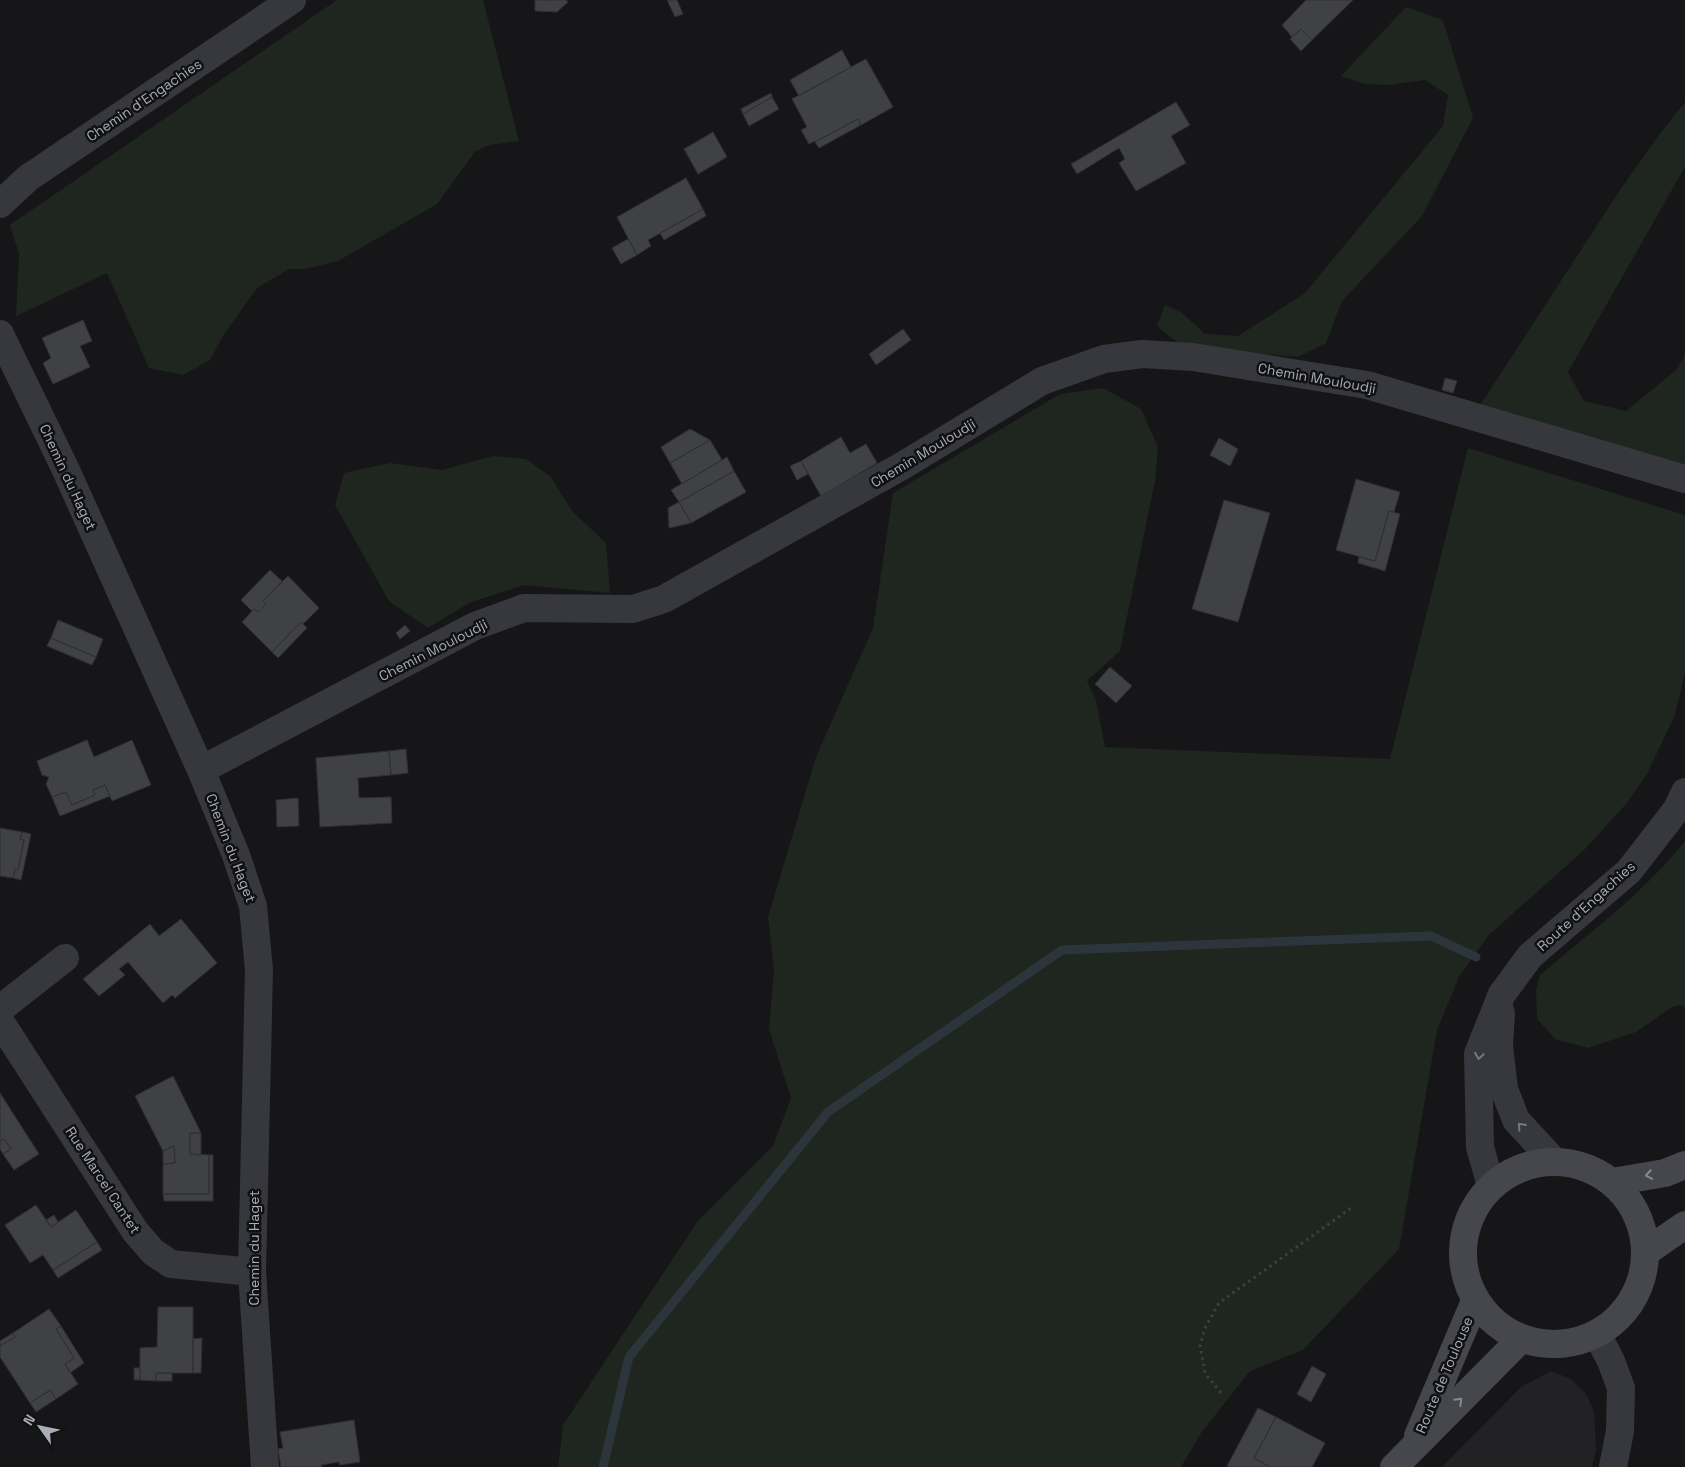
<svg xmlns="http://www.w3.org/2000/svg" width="1685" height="1467" viewBox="0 0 1685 1467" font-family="'Space Grotesk',sans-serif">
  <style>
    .built { fill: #222225 }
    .green { fill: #1e261f }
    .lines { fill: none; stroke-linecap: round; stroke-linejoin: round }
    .stream { stroke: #2c353c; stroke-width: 9 }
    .building { fill: #404145; stroke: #303034 }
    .path { stroke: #3d3f44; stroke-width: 3; stroke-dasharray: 2.5 4; stroke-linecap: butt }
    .minor { stroke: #37383d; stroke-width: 28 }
    .tertiary { stroke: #37383d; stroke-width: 28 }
    .secondary { stroke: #45474d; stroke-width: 28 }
    .oneway { stroke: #757881 }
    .oneway2 { stroke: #858993 }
    .labels { text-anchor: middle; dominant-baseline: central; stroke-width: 5; stroke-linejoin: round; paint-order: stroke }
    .street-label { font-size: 14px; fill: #a8adb8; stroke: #111113 }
  </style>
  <rect width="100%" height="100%" fill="#161618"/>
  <path class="built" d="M1551,1371L1571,1379L1586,1394L1594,1411L1596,1449L1592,1467H1442L1521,1387Z"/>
  <path class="green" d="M337,0H483L519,141L489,145L475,152L437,204L338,261L305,269H289L257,288L224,334L210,360L183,375L149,368L107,273L16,316L19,254L10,225Z
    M1406,7L1443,20L1473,118L1422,216L1342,301L1326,343L1298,357L1231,351L1179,344L1157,326L1165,305L1182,313L1205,334L1238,336L1305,293L1443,126L1448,95L1425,80L1389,85L1364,84L1341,76Z
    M1685,102V167L1568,372L1584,401L1626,411L1676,370L1685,355V467L1479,407L1618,193L1659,135Z
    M1103,388L1141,409L1158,447L1155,481L1120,651L1087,681L1096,700L1105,747L1390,759L1468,448L1685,515V673L1675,715L1647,774L1627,803L1585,849L1489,935L1459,977L1437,1030L1399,1249L1303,1350L1250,1371L1201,1433L1181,1467H558L563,1425L697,1222L773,1146L791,1098L769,1029L774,970L768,917L816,757L873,628L893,493L1060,394Z
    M493,456L526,459L551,477L572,511L606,543L610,593L524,585L469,603L428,628L389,601L335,505L344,473L390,463L442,470Z
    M1685,841V1007L1680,1005L1672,1007L1636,1032L1588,1048L1555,1039L1537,1019L1536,990L1540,975C1589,933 1645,892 1685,841Z"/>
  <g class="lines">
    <path class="stream" d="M603,1467L629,1357L828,1112L1062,950L1431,936L1476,957"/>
  </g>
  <path class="building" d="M535,0H545L546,1L547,0H566L568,2L557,12L535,11Z
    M667,0H677L683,14L675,17Z
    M1306,0H1353L1312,40L1301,29L1292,37L1282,25Z
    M1301,29L1312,40L1301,51L1290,39Z
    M842,50L851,67L799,96L790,80Z
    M866,59L893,107L861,125L858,119L815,142V141L809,144L801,130L807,127L792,99Z
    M771,93L772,97L743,114L741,109Z
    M772,97L779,109L749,126L743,114Z
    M1176,102L1190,125L1171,136L1186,163L1136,191L1119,163L1125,159L1119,148L1077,174L1071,164Z
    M858,119L861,125L819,148L815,142Z
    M713,132L727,157L698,174L684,149Z
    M686,178L703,209L648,240L651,246L637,255L617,217Z
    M703,209L706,216L664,240L660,233Z
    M628,239L637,255L621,264L612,248Z
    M83,320L92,341L80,346L90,367L53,384L43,363L51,358L42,338Z
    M903,329L911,340L876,365L869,354Z
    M1445,378L1457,381L1453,393L1442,390Z
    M690,429L710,440L670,463L661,447Z
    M841,437L850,453L866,444L877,463L821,496L801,461Z
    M1219,438L1238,449L1230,466L1210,455Z
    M710,440L722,460L682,484L670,463Z
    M727,457L734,471L679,502L671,490Z
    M801,461L808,474L797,480L790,466Z
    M734,471L746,492L691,523L679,502Z
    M1356,479L1400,492L1394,512L1389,511L1375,561L1336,550Z
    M1224,500L1270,513L1238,622L1192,609Z
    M679,502L691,523L669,528L668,508Z
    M1389,511L1400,514L1385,571L1358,563L1359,557L1375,561Z
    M270,570L282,581L263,601L266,604L258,612L254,609L252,611L241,600Z
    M288,576L319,608L303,624L301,622L272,652L242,622L254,609L258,612L266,604L263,601Z
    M58,620L103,639L96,657L51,638Z
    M301,622L307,628L278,658L272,652Z
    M405,625L410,631L400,639L396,633Z
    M51,638L96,657L92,665L47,646Z
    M1110,667L1132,686L1116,703L1095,684Z
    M87,740L94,757L132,740L151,785L112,801L105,785L93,790L95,795L72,805L66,792L52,797L46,784L49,777L42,775L37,761Z
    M406,749L408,773L391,775L389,751Z
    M389,751L391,775L358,778L359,798L391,797L392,823L320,827L316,758Z
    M105,785L110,796L60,816L52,797L66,792L72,805L95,795L93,790Z
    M298,798L299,826L277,827L276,800Z
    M0,828L22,832L20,839L24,840L18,870L15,869L13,878L0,876Z
    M22,832L31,834L21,880L13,878L15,869L18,870L24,840L20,839Z
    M181,919L217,963L175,998L172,995L163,1003L128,962L119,969L125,975L99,996L83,979L150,924L159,936Z
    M173,1076L201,1133H190V1154L209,1155V1194H163V1164L175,1163L174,1146L163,1151L135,1096Z
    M0,1093L39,1154L14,1170L3,1154L11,1149L4,1139L0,1141Z
    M190,1133H201V1155L190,1154Z
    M4,1139L11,1149L3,1154L0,1149V1141Z
    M174,1146L175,1163L163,1164V1151Z
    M209,1155H213V1201H164L163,1194H209Z
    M36,1205L51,1227L76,1210L97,1242L53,1270L43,1255L30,1263L5,1225Z
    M54,1215L58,1222L51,1227L46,1220Z
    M97,1242L102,1250L58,1278L53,1270Z
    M158,1307H193V1373H156V1381L140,1380V1348L157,1347Z
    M49,1309L61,1326L56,1329L74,1358L65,1364L78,1384L56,1399L50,1390L30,1403L0,1357V1346L15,1337L13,1333Z
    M61,1326L84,1363L70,1373L65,1364L74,1358L56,1329Z
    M13,1333L15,1337L0,1346V1341Z
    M202,1338L201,1373H193V1339Z
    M1312,1366L1326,1374L1311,1402L1297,1394Z
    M134,1368H140V1380H134Z
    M156,1373H172V1381H156Z
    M50,1390L56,1399L36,1412L30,1403Z
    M1258,1408L1276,1417L1254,1458L1270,1467H1228L1227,1466Z
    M1276,1417L1325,1443L1312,1467H1270L1254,1458Z
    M354,1420L360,1462L340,1465L339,1462L321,1465L322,1467H281L278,1449L283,1448L280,1432Z"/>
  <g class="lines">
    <path class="path" d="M1221,1393L1205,1373L1200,1346L1205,1328L1219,1303L1351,1208"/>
    <path class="minor" d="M0,204L28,178L292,0
      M0,334L65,468L201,770L236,855L253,906L259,970L252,1272L265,1467
      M201,770L475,626L524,608L633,609L664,599L902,466L1042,381L1104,359L1142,354L1193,357L1367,385L1685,479
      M0,1009L65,958
      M0,1021L135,1231L153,1252L171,1264L252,1272
      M1597,1334L1611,1361L1621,1388L1620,1431L1613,1467"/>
    <path class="tertiary" d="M1501,1013L1499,1046L1504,1089L1516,1120L1554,1161
      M1491,1186L1480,1147L1478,1054L1502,994L1530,956L1629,871L1677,809L1685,792"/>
    <path class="secondary" d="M1463 1253a91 91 0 1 1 182 0a91 91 0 1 1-182 0Z
      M1612,1182L1665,1173L1685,1165
      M1646,1252L1685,1225
      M1418,1436L1475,1301
      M1394,1467L1521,1339"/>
  </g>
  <defs><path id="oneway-chevron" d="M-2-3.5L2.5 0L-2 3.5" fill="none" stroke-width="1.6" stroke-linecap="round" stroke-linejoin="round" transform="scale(1.25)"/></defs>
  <g class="oneway">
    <use href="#oneway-chevron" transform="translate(1479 1056) rotate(99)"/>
    <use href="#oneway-chevron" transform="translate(1521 1126) rotate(-132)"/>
  </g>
  <g class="oneway2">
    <use href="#oneway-chevron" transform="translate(1649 1175) rotate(170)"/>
    <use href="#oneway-chevron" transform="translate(1459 1401) rotate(-45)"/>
  </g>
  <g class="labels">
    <g class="street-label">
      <text transform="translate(144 100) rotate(-34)">Chemin d'Engachies</text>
      <text transform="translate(1317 378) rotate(10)">Chemin Mouloudji</text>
      <text transform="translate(923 453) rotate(-31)">Chemin Mouloudji</text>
      <text transform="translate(68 477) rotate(65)">Chemin du Haget</text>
      <text transform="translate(433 650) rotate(-27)">Chemin Mouloudji</text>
      <text transform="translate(231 848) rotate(69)">Chemin du Haget</text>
      <text transform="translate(1586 906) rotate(-42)">Route d'Engachies</text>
      <text transform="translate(103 1180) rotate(57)">Rue Marcel Cantet</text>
      <text transform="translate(254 1248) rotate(-90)">Chemin du Haget</text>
      <text transform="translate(1444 1375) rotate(-67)">Route de Toulouse</text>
    </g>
  </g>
  <g transform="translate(40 1427) rotate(303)" stroke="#111113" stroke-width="4" paint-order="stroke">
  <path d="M0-4L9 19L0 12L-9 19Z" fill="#a8adb8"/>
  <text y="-8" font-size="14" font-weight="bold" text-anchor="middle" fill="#a8adb8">N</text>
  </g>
</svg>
